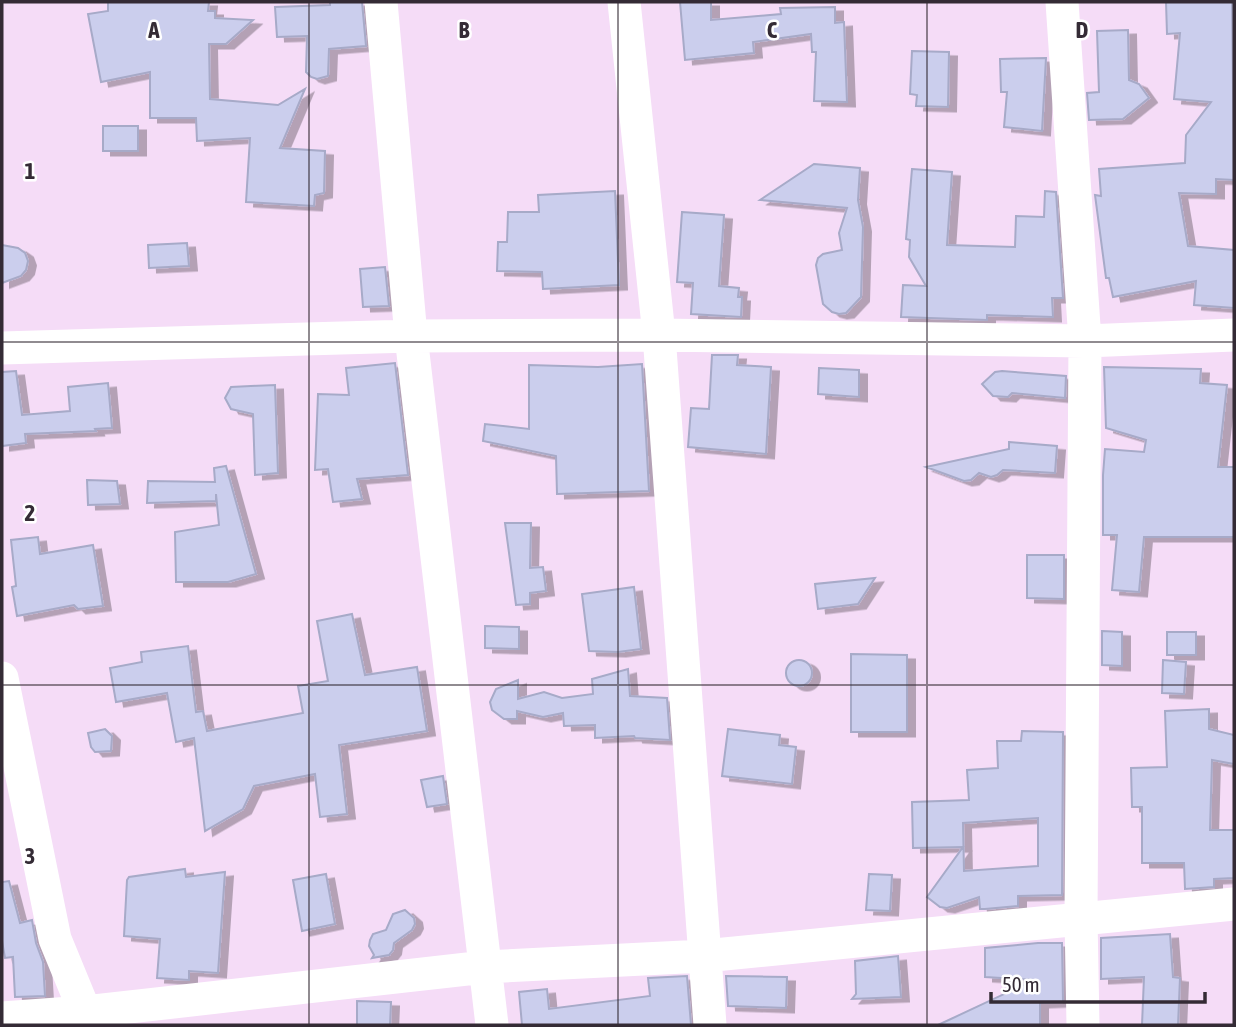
<svg xmlns="http://www.w3.org/2000/svg" width="1236" height="1027" viewBox="0 0 1236 1027" font-family="'Asap Condensed',sans-serif">
  <style>
    .building { fill: #cbceed; stroke: #a7aac8; stroke-width: 2; fill-rule: evenodd; filter: url(#shadow) }
    .lines { fill: none; stroke-linecap: round; stroke-linejoin: round }
    .minor { stroke: #fff; stroke-width: 33 }
    .grid { fill: none; stroke: #342b35; stroke-width: 2; stroke-opacity: 0.55 }
    .grid-label { font-size: 23px; text-anchor: middle; font-weight: bold; fill: #342b35; stroke: #fff; stroke-width: 5; stroke-linejoin: round; paint-order: stroke }
  </style>
  <defs>
    <filter id="shadow"><feDropShadow dx="8" dy="4.5" stdDeviation="0" flood-color="#0004"/></filter>
  </defs>
  <rect width="100%" height="100%" fill="#f5dcf7"/>
  <path class="building" d="M108,2H209L208,11H215V18L253,20L226,44H209L210,99L278,105L305,89L280,148L325,151L324,193L315,195L314,206L246,202L250,138L197,141L196,118H150V72L101,82L88,14L108,11Z
    M330,2H362L366,46L329,49L328,76L317,79L311,77L306,72L307,36L277,37L275,7L330,5Z
    M680,2H711V20L781,14L780,8L835,7V23L844,22L847,102L814,101L816,52H812L811,34L753,42L754,53L685,60Z
    M1166,2H1232L1234,180L1216,179V194L1179,193L1188,246L1234,250V308L1194,305L1196,281L1113,297L1109,278H1106L1095,195L1101,196L1099,169L1185,163L1186,135L1211,102L1174,99L1180,33L1167,34Z
    M1128,30L1129,80L1139,84L1149,98L1123,119L1089,120L1087,93L1099,92L1097,31Z
    M912,51L949,52L948,107L916,106L917,95L910,94Z
    M1046,58L1042,131L1004,127L1007,92H1001L1000,59Z
    M103,126H138V151H103Z
    M814,164L860,168L858,200L863,227L861,297L846,313L839,314L832,312L823,304L816,265L818,258L823,254L842,250L839,233L847,208L760,200Z
    M912,169L952,172L947,245L1015,247L1016,216L1044,217L1045,191L1056,192L1063,298H1052L1053,317L987,315V320L901,317L903,285L926,286L909,257L910,240L906,239Z
    M615,191L619,285L543,289L542,272L497,271L498,242H507L508,212H539L538,195Z
    M682,212L724,215L719,286L739,288L738,297H742L741,317L691,314L693,283L677,282Z
    M187,243L189,266L149,268L148,245Z
    M2,245L18,248L25,253L28,261L26,270L21,276L2,283Z
    M385,267L389,306L363,307L360,269Z
    M712,355H738L737,365L771,367L766,454L688,447L691,408L709,409Z
    M395,363L408,475L357,479L362,499L333,502L328,469L315,470L318,394L349,395L346,368Z
    M642,364L649,491L557,494L556,456L483,441L485,424L529,429V365L598,367Z
    M1104,367L1201,369L1200,383L1227,385L1218,467H1234V537H1144L1139,592L1112,590L1117,535H1103V475L1105,449L1144,452L1146,440L1106,428Z
    M819,368L859,370V397L818,394Z
    M16,371L22,415L70,411L68,387L108,383L112,428L95,429L96,431L25,434L26,443L2,446V372Z
    M1002,371L1066,376L1065,398L1012,393L1008,397L993,396L982,384L995,372Z
    M275,385L278,473L255,475L253,414L231,409L225,398L231,387Z
    M1009,442L1057,446L1055,473L1003,470L997,475L991,477L979,473L971,480L964,481L926,467L1009,449Z
    M226,466L256,574L228,582H176L175,532L219,525L216,494V501L147,503L148,481L215,482L214,468Z
    M87,480L117,481L120,504L88,505Z
    M505,523H531L530,568L543,567L546,591L530,593V604L516,605Z
    M38,537L40,554L93,545L103,606L78,609L74,605L17,616L12,587L16,586L11,540Z
    M1027,555H1064V599L1027,598Z
    M875,578L858,604L818,609L815,584Z
    M634,587L641,649L618,652L589,651L582,594Z
    M352,614L365,675L417,667L427,731L339,745L347,814L320,817L315,774L254,786L243,809L205,831L194,738L176,742L167,693L116,702L110,668L142,662L141,652L188,646L196,712L203,711L207,731L303,713L298,686L328,681L317,621Z
    M485,626L519,627V649L485,648Z
    M1102,631L1122,632V666L1102,665Z
    M1167,632H1196V655H1167Z
    M851,654L907,655V732H851Z
    M786 673a13 13 0 1 1 26 0a13 13 0 1 1-26 0Z
    M1163,660L1186,662L1184,694L1162,693Z
    M628,669L630,696L667,698L670,740L635,738L634,736L595,738V725L564,726L563,713L543,717L517,711V719H504L492,710L490,702L496,689L518,680V699L544,692L562,698L593,694L592,679Z
    M1209,709V729L1234,735V764L1212,760L1210,830H1234V878L1214,879V887L1185,889L1184,863H1142V807H1132L1131,768L1167,767L1165,711Z
    M105,729L112,736L111,751L95,752L91,747L88,733Z
    M728,729L780,735L779,745L796,747L792,784L722,776Z
    M1022,731L1063,732L1062,895L1018,896V906L985,909H980L979,897L947,908L940,907L927,897L963,847L913,848L912,802L969,800L967,770L998,768L997,741H1021ZM1038,818V866L964,871L963,823Z
    M443,776L447,804L427,807L421,780Z
    M185,869L186,877L225,872L218,973L189,971V980L157,978L160,939L124,936L127,880L129,877Z
    M326,874L335,924L302,931L293,880Z
    M869,874L892,875L890,911L866,910Z
    M9,881L20,923L32,920L36,943L43,962L45,996L15,997L13,957L5,958L2,941V882Z
    M405,910L414,918L415,924L412,930L394,943L393,950L389,955L372,958L374,955L369,946L370,940L373,934L386,930L393,914Z
    M1170,934L1173,977L1180,978L1178,1025H1142L1144,977L1101,979V938Z
    M1038,943H1062L1063,1002L1040,1003V1025H938L1034,980L985,977V948Z
    M898,956L901,997L852,999L856,994L855,961Z
    M687,976L691,1025H522L519,992L547,989L549,1009L650,996L648,978Z
    M726,976L787,977L786,1008L728,1006Z
    M357,1001L391,1002L390,1025H357Z"/>
  <g class="lines">
    <path class="minor" d="M381,2L411,336L492,1025
      M624,2L659,335L710,1025
      M1062,2L1085,341L1081,918L1083,1025
      M2,348L411,336L659,335L1085,341L1234,335
      M2,678L55,939L85,1012L88,1025
      M2,1018L85,1012L485,967L704,956L1234,904"/>
  </g>
  <path class="grid" d="M309,2V1025M618,2V1025M927,2V1025M2,342H1234M2,685H1234"/>
  <g class="grid-label">
    <text x="154" y="38">A</text>
    <text x="464" y="38">B</text>
    <text x="772" y="38">C</text>
    <text x="1082" y="38">D</text>
    <text x="30" y="179">1</text>
    <text x="30" y="521">2</text>
    <text x="30" y="864">3</text>
  </g>
  <rect width="1236" height="1027" fill="none" stroke="#342b35" stroke-width="7"/>
  <path d="M991 992v10h214v-10" fill="none" stroke="#342b35" stroke-width="3.5"/>
  <text x="1002" y="992" font-size="21" fill="#342b35" stroke="#ffffff" stroke-width="5" paint-order="stroke">50 m</text>
</svg>
